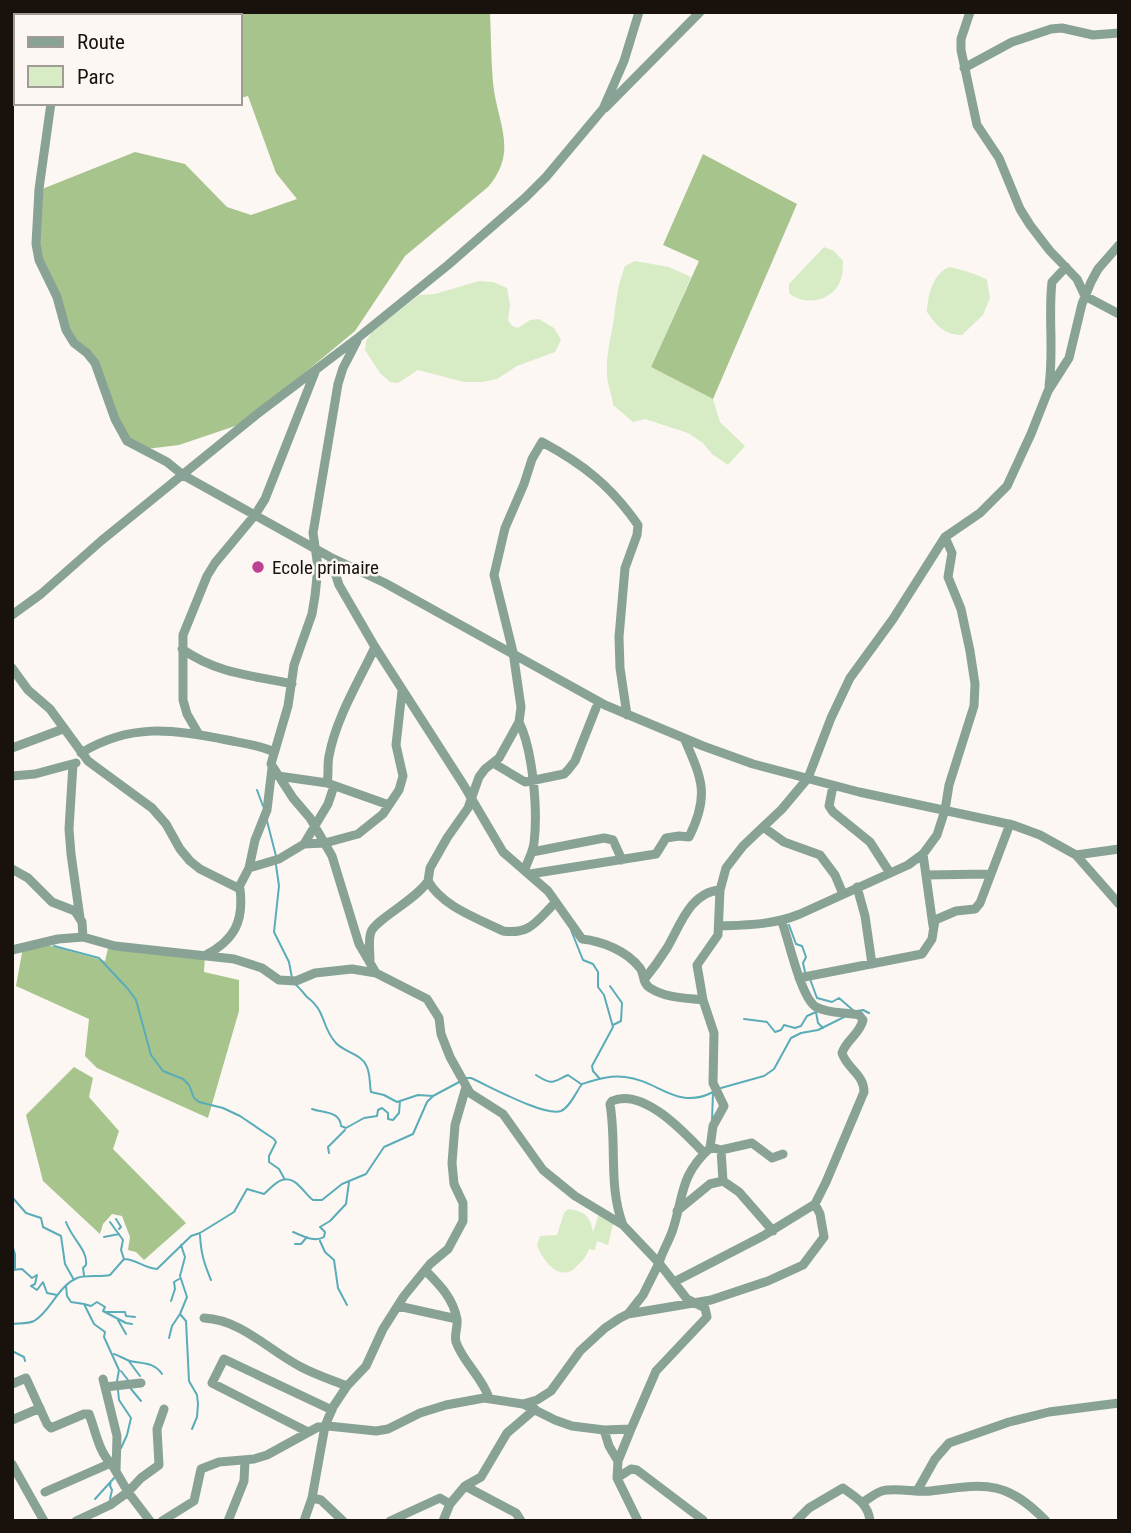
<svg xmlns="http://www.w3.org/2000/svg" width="1131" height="1533" viewBox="0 0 1131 1533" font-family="'Roboto Condensed',sans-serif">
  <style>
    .green { fill: #d7ebc5 }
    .forest { fill: #a7c48c }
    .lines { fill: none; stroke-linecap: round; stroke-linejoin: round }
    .stream { stroke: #5aacb8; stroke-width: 2 }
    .minor { stroke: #88a395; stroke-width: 9 }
    .poi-dot { fill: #be4191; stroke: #fcf7f3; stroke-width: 2.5 }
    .labels { text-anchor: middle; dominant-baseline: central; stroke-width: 5; stroke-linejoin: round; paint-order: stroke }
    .poi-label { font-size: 19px; fill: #19110b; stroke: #fcf7f3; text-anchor: start }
  </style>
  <rect width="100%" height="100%" fill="#fcf7f3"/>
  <path class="green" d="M824,247L834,251L843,261C843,266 843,273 841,279C834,301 805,307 789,293V284Z
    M635,261L669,267L691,277L651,367L713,399L720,422L745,446L728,465L712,454L703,443L688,433L645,419L633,422L613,405C612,394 607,384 607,373C606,354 611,337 614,319C616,300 618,284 625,266Z
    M949,267C957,268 983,276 987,280L990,298L983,315L962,335C944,335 936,325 927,312C928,294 933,274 949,267Z
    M479,281L493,282L507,288L510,305L508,320L512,326L518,328L530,320L539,319L554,328L561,340L555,352L517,366L497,379L483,382H464L418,370L398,383L390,382L380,373L365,350L366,341L372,332L419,295L435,294Z
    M568,1209C585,1211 590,1216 593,1232L600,1211L614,1220L608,1245L597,1241L595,1250L589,1249C586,1258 582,1261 575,1268C559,1282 543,1261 537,1245L540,1236L557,1235L564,1213Z"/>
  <path class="forest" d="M140,12H490C491,36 491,60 493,83C497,123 519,151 488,187L405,256L355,331L244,423L179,445L146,449L128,440L96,362L75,342L39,260L42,189L135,152L185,164L227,207L251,215L297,199L276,173L248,96L240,98V16H142Z
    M703,154L797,204L713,399L651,367L699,261L663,245Z
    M44,944L105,961L109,944C142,944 173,949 205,955L204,972L239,980V1011L208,1118L97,1068L85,1056L89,1019L16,986L23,947Z
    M74,1067L93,1078L89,1097L119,1131L113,1149L186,1223L144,1260L136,1252L128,1250L130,1237L122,1216L112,1214L103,1224L100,1234L43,1181L26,1115Z"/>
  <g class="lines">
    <path class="stream" d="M257,790L263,806
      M267,821L276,856
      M276,865L279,886L274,932L289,962L292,978
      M789,925L796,944L802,946L806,957L803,963L805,972
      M571,930L583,960L593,964L598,972V987L604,995L613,1027L592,1066L593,1071L600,1079
      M54,946L99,958L128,989L136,1000L151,1055L163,1071L183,1079L189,1085L194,1098L199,1102L223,1108L240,1116L274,1139L276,1142L269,1156V1162L279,1169L284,1178
      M810,979L817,998L832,1002L839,998L854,1011
      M296,985C301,989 303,993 307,997C327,1012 321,1027 336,1043C344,1052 361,1054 366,1065C371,1074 369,1083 371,1092L384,1095L397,1102L418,1095L433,1096
      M610,986L622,1003L621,1021L613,1025
      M857,1011L863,1010L869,1013
      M744,1019L767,1022L775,1032L781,1030L784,1025L795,1028L801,1026L807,1016L816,1012L818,1023L823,1028
      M536,1075C553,1086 552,1082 568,1075L581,1084
      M466,1078H471C489,1086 545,1117 561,1111C570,1107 576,1092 582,1084C595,1080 610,1075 625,1077C658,1080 677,1111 713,1092
      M721,1088L764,1076L774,1069L791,1038L801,1033L818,1030L846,1016
      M312,1109C323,1113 340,1111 341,1126L346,1128L364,1118L377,1116L378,1110L382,1108L388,1113V1119L393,1120L399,1113L400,1101
      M712,1121L713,1092
      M329,1153L328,1147L345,1130
      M12,1197L26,1213L41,1218L43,1227L61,1236L65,1264L74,1280
      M116,1219L121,1227L119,1229
      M66,1222C72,1239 88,1250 86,1265L83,1268L84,1275
      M110,1222L123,1240L121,1250L124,1259
      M293,1232C303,1236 315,1243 324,1237L325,1232L320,1227L330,1221L346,1204L349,1182
      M200,1235C201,1254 204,1263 211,1280
      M104,1237L119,1234
      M320,1241L325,1252L334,1260L338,1288L347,1305
      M295,1244H301L307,1237
      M12,1245L15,1254V1268
      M181,1245L185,1257L180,1276L187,1297L180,1314L186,1321L189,1381L197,1395L198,1404L197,1417L192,1429
      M12,1270L22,1269L32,1278L37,1275L35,1284L31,1286L37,1290L43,1282L47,1293L57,1295
      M66,1286L67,1296L71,1302L84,1304L94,1324L105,1332L104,1337L119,1370L117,1381
      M171,1301L175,1289L174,1282L179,1279
      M84,1304L91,1306L97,1302L105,1307L103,1311L126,1323L132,1324
      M105,1312H125L126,1316L135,1317
      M118,1320L126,1334
      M12,1324C19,1323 28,1324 34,1321C50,1312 58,1286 77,1278C83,1275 102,1277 110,1275L124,1259C136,1259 144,1268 157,1269L191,1236L200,1233L234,1212L247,1189L264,1194C269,1190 275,1182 282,1180C296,1175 304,1194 313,1200H322L342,1184L366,1174L384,1147L413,1134L427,1102L433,1096L461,1081
      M169,1338L172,1326L180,1314
      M12,1351L24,1357L25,1361
      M114,1354C120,1356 124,1359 130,1361C143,1364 154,1362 162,1374
      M128,1360L140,1376
      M121,1371L128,1380
      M131,1389L141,1401
      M118,1390L119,1400L131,1418L127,1435L121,1448
      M95,1499L115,1477
      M110,1499L112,1490L110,1486L111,1481"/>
    <path class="minor" d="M54,12V16
      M970,12L961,39V50L977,125L999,158L1020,209L1030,225L1050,251L1077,279L1085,296L1119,314
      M964,68L1012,42L1051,29L1062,28L1093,35L1119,33
      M51,103L39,189L36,244L39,260L57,297L66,330L74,343L87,353L95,363L115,419L127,441L167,462L183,475L330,557L385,583L605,705L703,746L753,764L859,792L1013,825L1040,835L1076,855L1119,904
      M605,108L700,12
      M357,341L343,368L338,384L313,533L318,567L315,596L312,614L294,665L288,706L271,764L293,798L310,818L332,856L359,944L376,973
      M1049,386C1054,350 1048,316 1052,282L1066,267
      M330,557L339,585L375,647L463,784L503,852L548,891L582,939C602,941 627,951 640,968C645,975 642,983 650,988C666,998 685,998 703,1000
      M12,615L41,594L101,541L256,415L359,337L448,265L526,197L546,177L603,109L624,61L639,12
      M182,649C218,674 251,675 292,684
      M12,668L28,690L50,709L88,761L152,808L166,824L180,849L190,861L200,869L240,889C244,922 234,940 206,955
      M519,722C533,750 538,811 534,843C533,852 528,860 525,869
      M198,733L187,714L183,700V635L207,576L215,563L255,515L265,499L315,372
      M12,748L63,729
      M81,753C130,723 173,729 227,740C242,743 260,745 274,752
      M493,763L525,782L564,774L568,770L575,761L596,708
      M73,764L69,829L71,854L80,918
      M12,776L35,774L76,763
      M278,776L327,783L389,805
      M327,783C329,774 327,765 329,756C336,718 359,681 375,647
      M833,786L829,806L833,812L870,842L890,873
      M763,827L784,842L820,855L835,875L843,894
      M304,844L328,804L334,786
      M532,852L604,838L613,840L622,860
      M923,854L933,926
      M1076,855L1119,849
      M249,868L279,859L304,844L325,843L358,834L383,814L399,790L403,776L396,745L402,691
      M12,869L28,878L52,902L75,911L82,922L83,937
      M530,874L656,854L666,838L679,836L689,837C710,795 702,779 684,738
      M926,875L990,874
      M239,887L249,868L255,840L267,810L272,768
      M857,887L865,916L872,964
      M556,902C537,920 531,935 503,931C477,918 443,907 428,881L430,868L447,838L468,808L479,777L485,769L499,758L519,722L521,707L513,652L494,575L505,528L524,484L532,459L542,442C583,464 611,486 638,525L637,535L625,568L619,637L620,668L627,715
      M719,926C748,925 773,925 800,914L908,865L923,854L937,835L945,810L949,785L974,706L975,684L970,651L961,609L948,577L952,553L945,537
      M12,950L58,939L83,937L115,946L234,959L262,968L279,980L296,981L315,973L352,969L376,973L427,999L439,1018L441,1034L450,1057L470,1093L503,1114L543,1170L575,1196L623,1225L659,1263L643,1295L628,1314
      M370,960C370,951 368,940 371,932C376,919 416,900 428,881
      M799,978L922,954L932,939L935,920L956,911L975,909L980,903L1010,824
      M644,980C652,970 660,959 667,948C680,926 690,892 720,890
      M711,1147L721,1150L752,1143L772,1158L783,1154
      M721,1150L723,1181
      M677,1211L710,1184L723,1181L739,1192L773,1231
      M623,1225C608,1186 617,1145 610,1104L612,1101C643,1087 685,1133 704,1153
      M425,1270C439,1284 454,1299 457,1320C458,1327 454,1334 456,1342C463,1362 482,1377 489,1398
      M674,1282L763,1236L815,1204L826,1182L864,1092C864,1074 847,1069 842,1053C846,1040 860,1034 863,1020L859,1015C845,1012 829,1014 816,1007C801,998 789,941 782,922
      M398,1306L457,1319
      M204,1318C242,1320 268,1350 301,1367C316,1375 332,1380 347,1386
      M103,1379L117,1436L116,1471
      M12,1384L26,1378L47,1424L51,1428L84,1414H89C95,1429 99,1453 111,1463
      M105,1387L141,1383
      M523,1404L537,1400L551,1391L580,1351L605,1328L620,1318L628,1314L711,1300L768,1281L803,1265L824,1237L820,1214L815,1204
      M12,1420L40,1408
      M604,1430L631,1429L656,1371L707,1317L705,1308L687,1299L659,1263C662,1252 668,1243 672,1232C684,1197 679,1176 710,1148L713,1126L724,1106L713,1083L714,1033L703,1000L697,965L718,935L720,890L726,868L743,846L782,809L808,778L831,718L850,678L893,619L945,537L980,513L1007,486L1031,434L1048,391L1069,358L1082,304L1091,282L1098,269L1119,245
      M308,1432L212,1383L224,1359L332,1410
      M618,1461L631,1429
      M12,1464L44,1521
      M617,1478L631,1469L637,1470L703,1520
      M465,1486L516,1513L521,1521
      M917,1491L935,1459L949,1443L1009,1422L1049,1412L1119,1403
      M45,1492L111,1463L128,1492L141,1478L159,1465L157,1429L164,1409
      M312,1498L321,1500L343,1521
      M863,1502C869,1499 875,1493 882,1491C897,1487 916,1493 931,1491C985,1484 1005,1479 1046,1521
      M76,1521L110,1505L128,1492L150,1521
      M162,1521L194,1501L201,1469L219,1462L254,1459L267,1455L318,1427L328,1426L376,1431L388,1429L420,1413L446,1405L484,1398L523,1404L555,1420L572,1426L604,1430L609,1446L618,1461L617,1478L638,1521
      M228,1521L244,1481L245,1460
      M304,1521L312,1498L325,1426L333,1407L347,1386L366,1366L383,1329L404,1296L430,1264L448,1249L463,1221V1203L454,1184L452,1163L455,1125L466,1087
      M390,1521L440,1498L450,1504L465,1486L481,1477L507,1433L535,1409
      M443,1521L450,1504
      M796,1521L809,1508L843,1488C856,1498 868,1503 870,1521"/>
  </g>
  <circle class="poi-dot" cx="258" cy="567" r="7"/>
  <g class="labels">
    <g class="poi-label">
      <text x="272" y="567">Ecole primaire</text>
    </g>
  </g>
  <rect width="1131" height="1533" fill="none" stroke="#19110b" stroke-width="28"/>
  <rect x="14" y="14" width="228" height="91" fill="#fcf7f3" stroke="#a19b96" stroke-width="2"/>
  <rect x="28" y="37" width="35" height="10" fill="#88a395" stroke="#a19b96" stroke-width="2"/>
  <text x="77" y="49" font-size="21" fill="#19110b">Route</text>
  <rect x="28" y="66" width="35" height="21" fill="#d7ebc5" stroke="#a19b96" stroke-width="2"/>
  <text x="77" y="84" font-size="21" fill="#19110b">Parc</text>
</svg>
